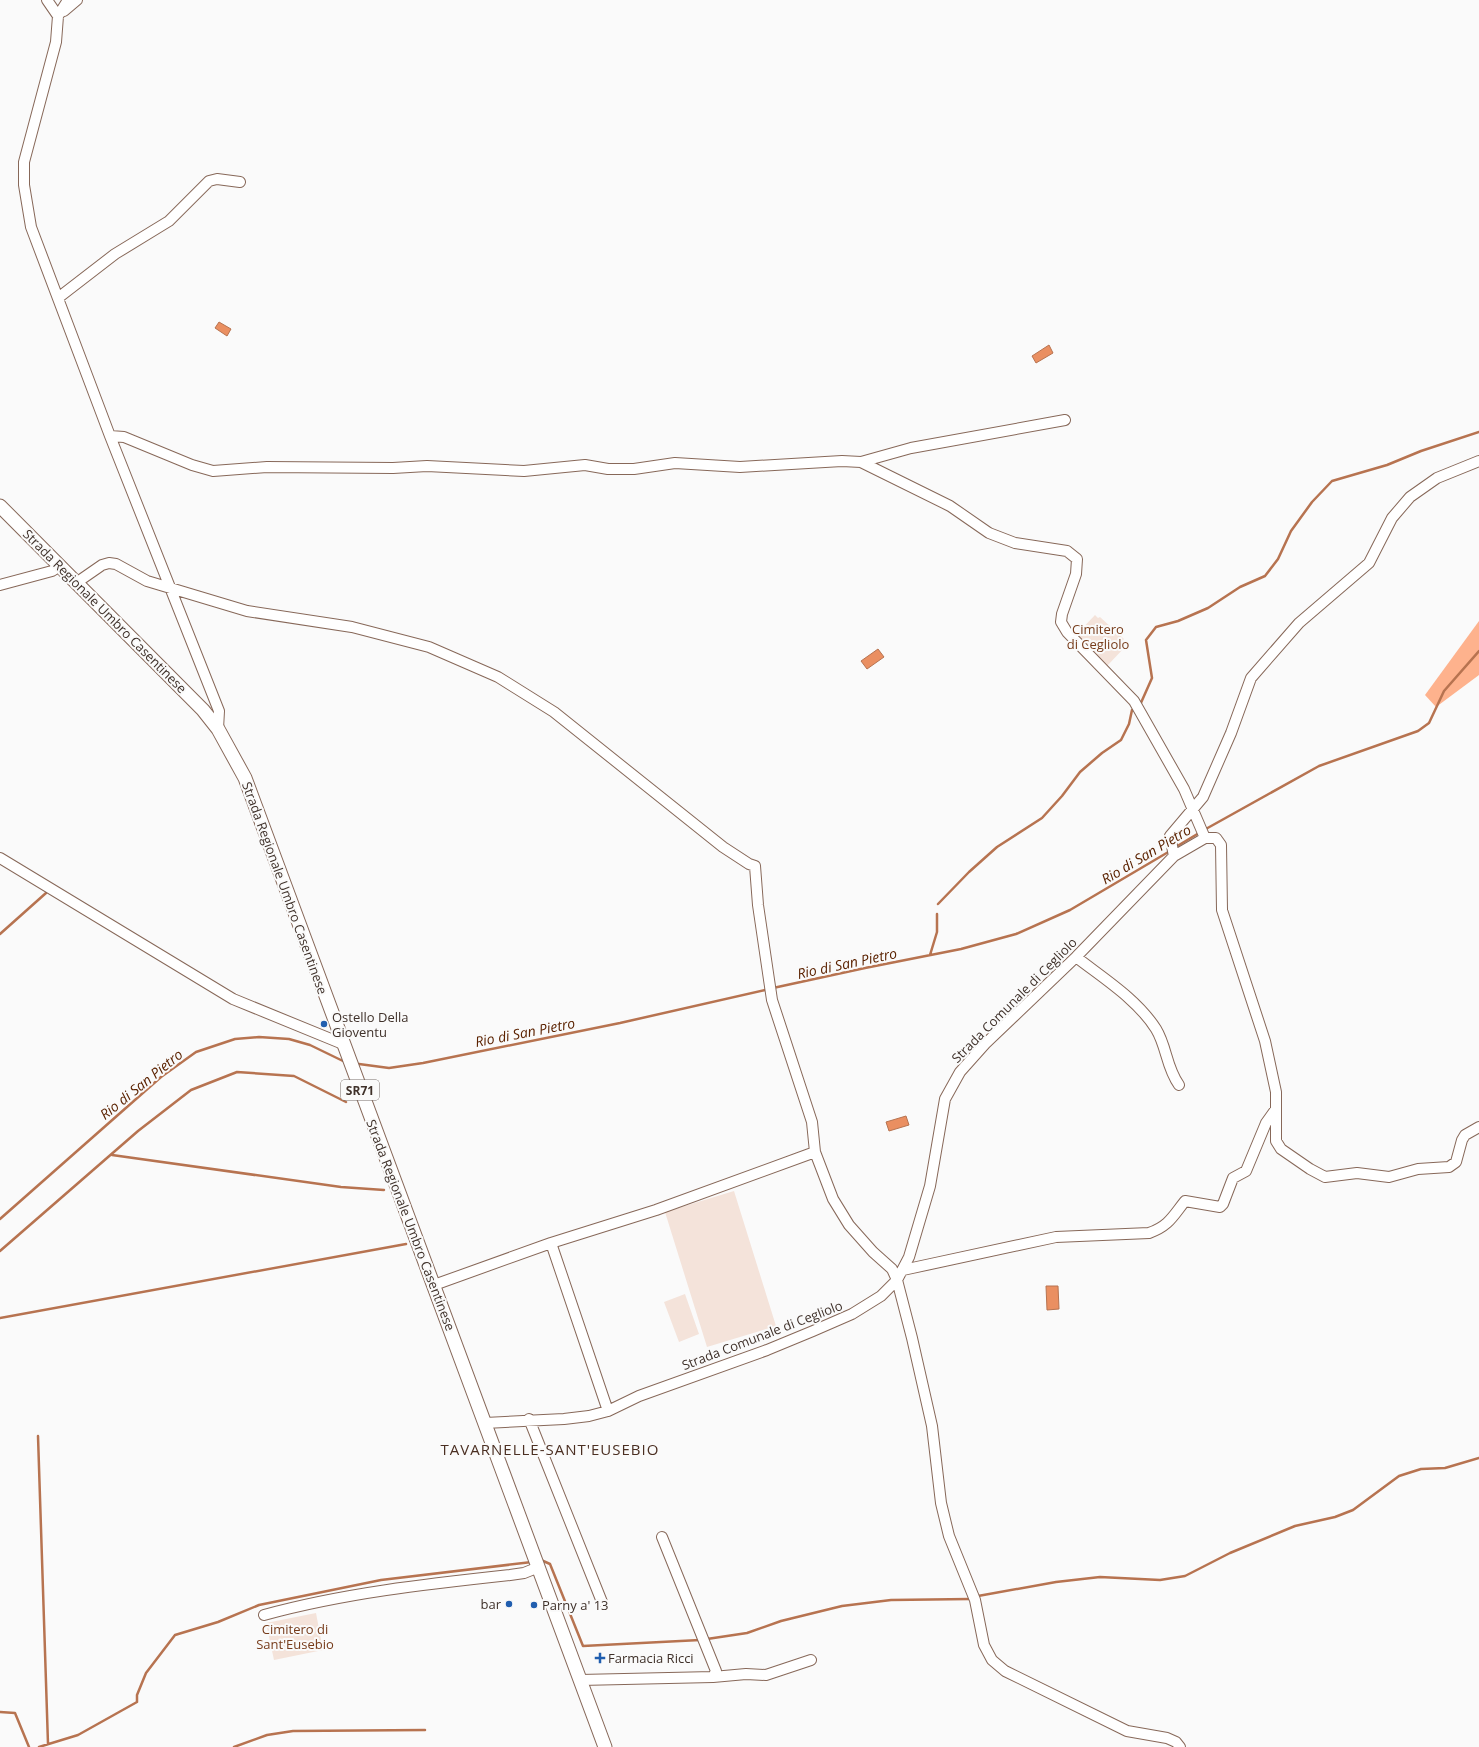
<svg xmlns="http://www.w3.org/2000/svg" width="1479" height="1747" viewBox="0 0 1479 1747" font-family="'Open Sans',sans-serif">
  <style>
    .green { fill: #f4e3da }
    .forest { fill: #feb28d }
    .water { fill: #ea8f61; stroke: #b77350 }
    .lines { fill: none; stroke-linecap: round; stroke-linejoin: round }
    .stream { stroke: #b77350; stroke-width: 2.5 }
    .minor-casing { stroke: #876859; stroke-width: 12 }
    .major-casing { stroke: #876859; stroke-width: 15 }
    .minor { stroke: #fff; stroke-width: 10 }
    .major { stroke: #fff; stroke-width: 13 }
    .poi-dot { fill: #205eaf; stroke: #fafafa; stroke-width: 1.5 }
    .labels { text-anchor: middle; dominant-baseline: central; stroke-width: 4; stroke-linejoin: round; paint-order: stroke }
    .shield { fill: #fafafa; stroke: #776d68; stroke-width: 1 }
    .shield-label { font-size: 12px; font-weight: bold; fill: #3f312a }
    .street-label { font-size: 13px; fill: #3f312a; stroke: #fafafa }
    .park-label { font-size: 13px; fill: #773c1b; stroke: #fafafa }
    .poi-label { font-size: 13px; fill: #3f312a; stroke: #fafafa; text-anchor: start }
    .water-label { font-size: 14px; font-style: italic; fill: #5b2200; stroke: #fafafa }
    .quarter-label { font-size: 15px; letter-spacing: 1px; fill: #4b2f22; stroke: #fafafa }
  </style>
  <rect width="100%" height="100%" fill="#fafafa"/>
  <path class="green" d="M1095,615L1098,618L1100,617L1124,639L1122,641L1126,646L1107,666L1075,636Z
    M734,1191L776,1326L707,1347L665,1212Z
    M685,1294L699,1334L679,1342L664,1302Z
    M316,1613L323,1650L274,1660L266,1623Z"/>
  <path class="forest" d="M1479,621V675L1436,707L1425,695Z"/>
  <path class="water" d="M219,322L231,329L227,336L215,328Z
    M1049,345L1053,353L1036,363L1032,356Z
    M878,649L884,657L867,669L861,661Z
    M906,1116L909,1125L889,1131L886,1122Z
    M1046,1286H1058L1059,1309L1047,1310Z"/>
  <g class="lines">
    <path class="stream" d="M1140,705L1152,678L1146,640L1156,627L1178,621L1208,608L1240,587L1265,576L1278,559L1291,531L1312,502L1332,481L1387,465L1421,451L1479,432
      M1204,830L1319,766L1418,731L1429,723L1444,691L1479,651
      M1174,848L1199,833
      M938,904L969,872L997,847L1042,818L1062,796L1080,772L1102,753L1121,740L1129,724L1132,710L1136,708
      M0,934L46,893
      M930,955L937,932V914
      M773,988L865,968L961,949L1016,934L1070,910L1170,851
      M359,1064L389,1068L423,1063L620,1023L765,990
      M112,1155L341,1187L384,1190
      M0,1219L161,1077L196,1052L235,1039L259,1037L289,1039L310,1045L345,1062
      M0,1251L138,1131L191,1090L237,1072L294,1076L346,1102
      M0,1318L406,1244
      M38,1436L48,1744
      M541,1560L550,1564L583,1646L700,1640
      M978,1596L1056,1582L1100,1577L1160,1580L1185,1576L1230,1553L1295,1526L1335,1517L1353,1510L1399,1476L1421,1469L1445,1468L1479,1458
      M707,1639L747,1633L781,1621L842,1606L891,1600L970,1599
      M0,1712L15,1713L29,1747
      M39,1747L78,1735L137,1702V1695L146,1673L175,1635L218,1622L259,1605L381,1580L532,1562
      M234,1747L267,1735L293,1731L425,1730"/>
    <g class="minor-casing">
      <path id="minor" d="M47,0L58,16
        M68,0L58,16L56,42L24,162V185L31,227L110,436L219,711L218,729
        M64,11L77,0
        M58,298L115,254L169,221L209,181L217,179L240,182
        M110,436L124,437L192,465L213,471L267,467L393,468L427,466L524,471L585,465L608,469H634L675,463L740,467L842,461L861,462L950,506L989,533L1015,543L1067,551L1077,559L1076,574L1062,614L1061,622L1067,632L1134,701L1184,789L1205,838
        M861,462L911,448L1065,420
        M76,583L102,565L109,563L116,564L147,581L247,611L352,627L429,647L498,677L554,712L723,847L749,864L755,866L758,905L772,1000L812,1122L815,1152L833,1199L849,1225L873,1252L892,1269L897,1280L912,1338L932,1426L941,1503L949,1536L975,1600L984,1645L992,1660L1005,1671L1127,1731L1167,1738L1176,1742L1180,1747
        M0,585L52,571L60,566
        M1174,856L1205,838H1216L1221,845L1222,910L1265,1041L1276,1092V1141L1281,1149L1310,1169L1325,1177L1357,1173L1389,1177L1418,1169L1449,1167L1456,1162L1462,1140L1465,1135L1479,1127
        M0,858L233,999L343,1044
        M1076,957C1103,978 1137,999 1156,1029C1167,1047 1166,1067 1179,1085
        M551,1243L656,1210L815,1152
        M903,1270L1056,1237L1149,1233C1169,1226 1173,1216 1185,1201L1220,1207L1223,1204L1233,1178L1246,1171L1266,1123L1276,1109
        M434,1285L551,1243L608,1411
        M529,1419L602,1602
        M485,1423L564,1419L589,1416L608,1411L639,1396L767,1350L813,1331L852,1314L881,1296L897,1280L909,1257L930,1186L945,1099L960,1072L985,1044L1076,957L1174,856L1170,836L1203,797L1231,733L1251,678L1299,623L1369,563L1392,518L1410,497L1437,478L1479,461
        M264,1615C344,1593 427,1584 510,1575L524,1573L539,1567
        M713,1677L746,1674L766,1675L811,1660
        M580,1680L713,1677L716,1671L662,1537"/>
    </g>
    <g class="major-casing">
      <path id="major" d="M0,506L203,710L218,729L245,778L605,1747"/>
    </g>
    <use href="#minor" class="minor"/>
    <use href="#major" class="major"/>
  </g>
  <g class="poi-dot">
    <circle cx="324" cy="1024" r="4"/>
    <circle cx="509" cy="1604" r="4"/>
    <circle cx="534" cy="1605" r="4"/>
    <path d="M598 1652h4v4h4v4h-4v4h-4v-4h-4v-4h4z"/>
  </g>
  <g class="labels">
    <rect class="shield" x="341" y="1080" width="38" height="20" rx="3"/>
    <g class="shield-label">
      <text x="360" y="1090">SR71</text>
    </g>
    <g class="street-label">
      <text transform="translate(105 611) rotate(45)">Strada Regionale Umbro Casentinese</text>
      <text transform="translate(285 888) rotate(70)">Strada Regionale Umbro Casentinese</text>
      <text transform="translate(1014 1000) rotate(-45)">Strada Comunale di Cegliolo</text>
      <text transform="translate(411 1225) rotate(69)">Strada Regionale Umbro Casentinese</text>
      <text transform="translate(762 1335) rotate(-21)">Strada Comunale di Cegliolo</text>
    </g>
    <g class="park-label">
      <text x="1098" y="629">Cimitero<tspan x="1098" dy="15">di Cegliolo</tspan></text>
      <text x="295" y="1629">Cimitero di<tspan x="295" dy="15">Sant'Eusebio</tspan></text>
    </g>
    <g class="poi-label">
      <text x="332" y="1017">Ostello Della<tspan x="332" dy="15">Gioventu</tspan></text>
      <text x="501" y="1604" text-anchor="end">bar</text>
      <text x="542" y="1605">Parny a' 13</text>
      <text x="608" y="1658">Farmacia Ricci</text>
    </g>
    <g class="water-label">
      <text transform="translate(1146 854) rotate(-31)">Rio di San Pietro</text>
      <text transform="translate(847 963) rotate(-12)">Rio di San Pietro</text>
      <text transform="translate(525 1032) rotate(-11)">Rio di San Pietro</text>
      <text transform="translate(141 1084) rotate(-39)">Rio di San Pietro</text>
    </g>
    <g class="quarter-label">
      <text x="550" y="1449">TAVARNELLE-SANT'EUSEBIO</text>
    </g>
  </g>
</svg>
